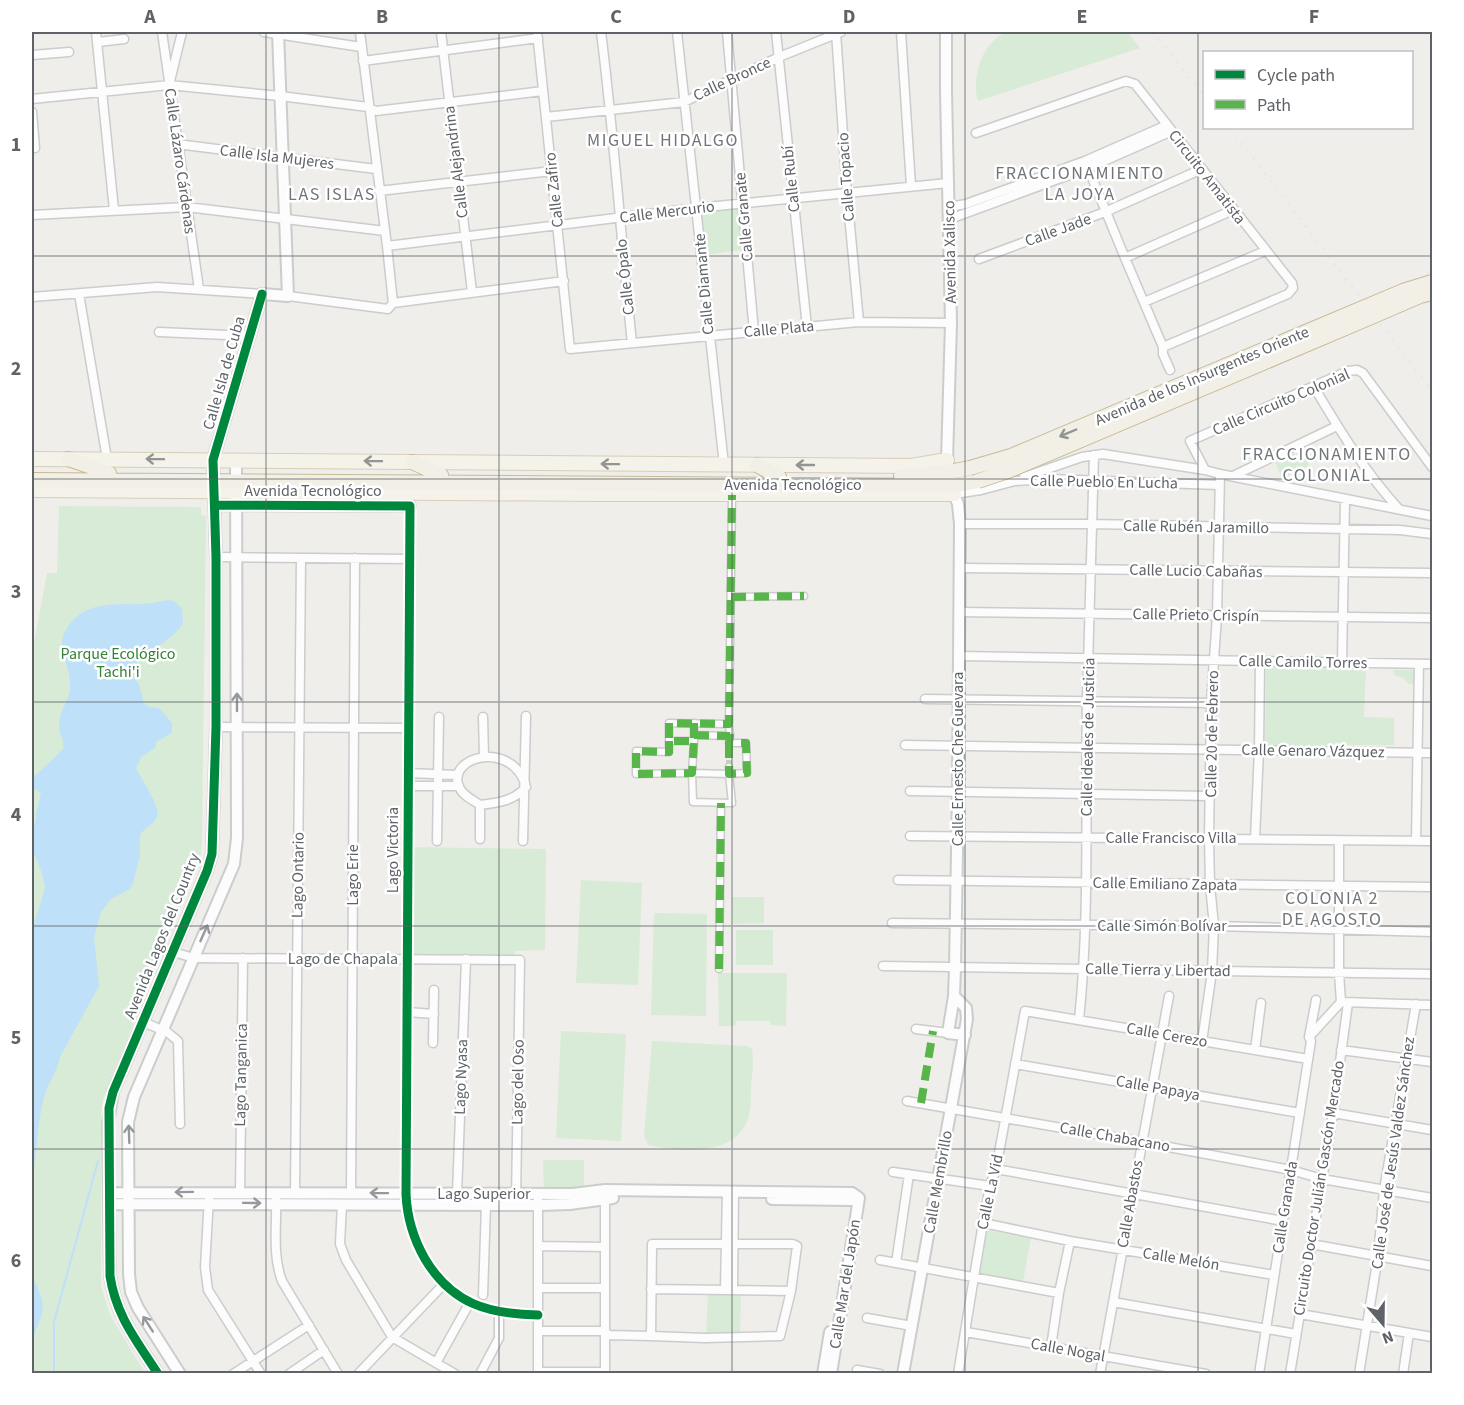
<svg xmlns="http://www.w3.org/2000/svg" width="1464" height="1405" viewBox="0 0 1464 1405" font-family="'Source Sans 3',sans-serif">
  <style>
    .green { fill: #d8ebd6 }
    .water { fill: #bfe0f9 }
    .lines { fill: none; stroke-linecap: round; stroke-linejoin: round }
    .stream { stroke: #bfe0f9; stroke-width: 2 }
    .pedestrian-tunnel { stroke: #cbcbca; stroke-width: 6; stroke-dasharray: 6 3; stroke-linecap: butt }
    .pedestrian-casing { stroke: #cbcccc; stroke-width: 9 }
    .minor-casing { stroke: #cbcccc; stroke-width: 11 }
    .tertiary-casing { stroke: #cbcccc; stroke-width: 14 }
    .primary-casing { stroke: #d7ceb8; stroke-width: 16 }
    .trunk-casing { stroke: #c8b996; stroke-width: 16 }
    .pedestrian { stroke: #fdfcfc; stroke-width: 6 }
    .minor { stroke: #fdfcfc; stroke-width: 8 }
    .tertiary { stroke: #fdfcfc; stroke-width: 10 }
    .primary { stroke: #f4f2e9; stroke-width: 14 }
    .trunk { stroke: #f2f0e6; stroke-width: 14 }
    .rail { stroke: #e4e4e4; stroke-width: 2; stroke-dasharray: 1.5 8; stroke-linecap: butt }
    .trunk-bridge-casing { stroke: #c8b996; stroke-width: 16; stroke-linecap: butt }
    .trunk-bridge { stroke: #f2f0e6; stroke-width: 14 }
    .quiet { stroke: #58b549; stroke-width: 8; stroke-dasharray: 15 8; stroke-linecap: butt }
    .cycleway-casing { stroke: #fff; stroke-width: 13 }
    .cycleway { stroke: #00873e; stroke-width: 9 }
    .oneway { stroke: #929494 }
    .oneway2 { stroke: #939595 }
    .oneway3 { stroke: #96999c }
    .grid { fill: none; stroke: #5f6368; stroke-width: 1.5; stroke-opacity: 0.55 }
    .labels { text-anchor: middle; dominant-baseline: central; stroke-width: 5; stroke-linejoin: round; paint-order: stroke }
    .street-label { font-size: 16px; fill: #5f6368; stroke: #fff }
    .park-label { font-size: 16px; fill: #348238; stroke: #fff }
    .neighbourhood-label { font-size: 18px; letter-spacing: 1.5px; fill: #70757a; stroke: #fff }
    .neatline { fill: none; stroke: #5f6368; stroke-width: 2 }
    .grid-label { font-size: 20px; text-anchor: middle; font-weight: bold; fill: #5f6368 }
  </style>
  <rect width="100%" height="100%" fill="#efeeea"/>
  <path class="green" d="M1007,32H1127L1140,48L978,101C971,77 982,42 1007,32Z
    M738,207L742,250L705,255L701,211Z
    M1303,450L1309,466L1282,478L1275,462Z
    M59,506L201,507V515L206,516L202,843L200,859L108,1086L103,1099L101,1115V1286L110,1315L145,1373L32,1374V654L47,573H57Z
    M1266,665L1366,667L1364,717L1394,718V745H1265Z
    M1393,670H1414V684H1409L1403,678L1394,675Z
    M403,847L546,849L545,950L515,951L514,958L402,957Z
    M581,880L642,883L638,985L576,983Z
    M732,897H764V923L733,924Z
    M654,913L707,914L706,1016L651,1015Z
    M773,930V965H736V930Z
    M718,973H787L786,1026L770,1025V1021H736L735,1026H719Z
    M561,1031L626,1034L621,1141L556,1138Z
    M652,1041L747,1046L752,1049C754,1062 752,1074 751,1087C751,1096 751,1106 749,1115C738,1158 681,1152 648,1145L644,1135Z
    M543,1160H584V1189L544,1190Z
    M985,1230L1031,1238L1023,1282L977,1274Z
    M708,1291H741L740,1336L706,1335Z"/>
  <path class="water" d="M169,600L174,601L182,609L183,624C171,640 154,648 138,660L134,677L139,685L144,703L149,707L159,708L172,723V733L156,742V747L141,757L136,768C141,779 161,806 157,817C154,825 144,828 140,835V856L133,883L130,889L111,899L101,912L94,938L99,986L60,1057C57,1072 48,1083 44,1097C37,1122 38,1150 32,1176V931L45,888L42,873L32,848V830L36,820V814L41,793L32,787V779L63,749C65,740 59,735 59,727C58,713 70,700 70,687C71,671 62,657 62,642C63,634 67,627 72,621C91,601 117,605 142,604C151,604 160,601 169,600Z
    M32,1277C51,1311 41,1311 32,1342Z"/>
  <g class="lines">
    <path class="stream" d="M54,1374V1322L98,1161"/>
    <path class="pedestrian-tunnel" d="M729,751V767"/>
    <g class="pedestrian-casing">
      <path id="pedestrian" d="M731,597L804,596
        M694,723V741H669V723L729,724L732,495
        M694,735L730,736L729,724
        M669,741V752L636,751V774L692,773L694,741
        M729,767V774L747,773L746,743H729L730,736
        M692,773L729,774L732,803L693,802Z
        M719,969L721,803"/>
    </g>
    <g class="minor-casing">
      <path id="minor" d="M96,32L114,210
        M162,32L199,289
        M264,32L361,47
        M360,32L387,246L393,303
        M441,32L472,292
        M537,32L570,349L859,322L951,323
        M601,32C614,135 621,239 632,343
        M677,32L724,465
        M727,32L754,332
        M776,32L807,327
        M836,32L847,193L859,322
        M901,32L911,186
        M98,42L124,39
        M32,55L69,52
        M363,61L538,38
        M170,81L182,32
        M32,99L169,85L280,96L368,107L376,111L543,91
        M32,112L35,148
        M546,117L684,102L779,57L841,32
        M976,133L1126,81L1135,84L1292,283L1293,288L1288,294L1163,347
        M177,144L376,169
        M1086,163L1125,258L1163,347V354L1170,370
        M379,191L552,171
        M949,207L966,204L1085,161L1167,125
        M32,215L187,207L385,231
        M950,219L1088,168L1172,131
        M387,246L697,208L948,183
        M1125,258L1233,210
        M979,259L1105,212L1202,169
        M79,294L107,459
        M288,296L388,309L393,303
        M32,297L157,287L262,294
        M1144,302L1265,251
        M393,303L564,281
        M159,332L250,336
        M1314,387C1339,429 1365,472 1398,508
        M1220,474L1432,516
        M1233,476L1337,426
        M1024,477L1082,457L1103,454L1205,470
        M954,494L981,490L1015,481L1049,479L1219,485
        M410,506L406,1194C407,1218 413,1238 425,1259C452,1304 488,1314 538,1315
        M960,524H1091L1400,530L1432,534
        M216,557L410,559
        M960,568L1432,573
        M959,612L1432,618
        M959,656L1432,664
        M1342,663L1345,499
        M925,699L1211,703
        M483,717L484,756
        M216,727L409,728
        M905,745L1432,753
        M408,773L458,775
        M525,783C509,740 446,757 459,787C463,796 473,800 480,805C497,803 514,801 526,787
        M408,786H459
        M910,791L1210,796
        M910,836L1432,841
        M480,839V805
        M1255,839L1259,750L1260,661
        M437,841L439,717
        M523,841L526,716
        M1339,841V973L1341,1002
        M1416,841L1419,664
        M898,880L1432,887
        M892,923L1214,926L1432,932
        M173,952L194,958L520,960L516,1199
        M883,966L1432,974
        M1344,1002L1432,1005
        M407,1012L434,1014
        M1079,1020C1090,914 1085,807 1087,701C1089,619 1092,537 1094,455
        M143,1022L167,1032L178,1041L180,1124
        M916,1029L948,1033
        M1309,1037L1316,1000
        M1202,1042L1212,971L1214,926L1210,885L1209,839L1211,703L1217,616L1220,474L1205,470L1190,441L1348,371L1357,370L1363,373L1432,467
        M433,1043L434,990
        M1255,1050L1261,1003
        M1341,1050L1432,1062
        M1015,1064L1300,1113
        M907,1101L1142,1142L1291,1170L1322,1179L1432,1198
        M1333,1113L1432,1130
        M996,1169L1283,1221
        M893,1172L990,1186
        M240,1192L243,958
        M295,1193L301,558
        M351,1193L355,558
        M457,1194L466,959
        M209,1198L205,1267L208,1290L261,1374
        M276,1199C277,1227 272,1254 282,1281L338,1374
        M342,1204L340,1244L346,1260L392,1337L455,1374
        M983,1223L1070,1241L1274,1275
        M652,1244H793L797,1246L791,1291L780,1336L705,1338L651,1336Z
        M1311,1244L1432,1266
        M538,1246L605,1247
        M880,1260L1059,1293
        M896,1263L909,1174
        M538,1288H605
        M651,1289L791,1291
        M725,1290L727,1191
        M733,1290L734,1191
        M483,1295L486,1205
        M1113,1302L1296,1334
        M1300,1314L1432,1337
        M867,1318L912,1326
        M538,1331H605L608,1335L651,1336
        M966,1332L1206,1374
        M1051,1347L1059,1293L1070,1241
        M436,1363L470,1302
        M857,1370L880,1374
        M538,1372H605
        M233,1374L309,1325
        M289,1374L324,1350
        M358,1374L443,1285
        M480,1374L499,1338V1312
        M538,1374V1194
        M605,1374V1194
        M958,1374L983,1223L990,1186L996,1169L1025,1011L1308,1059
        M1100,1374L1169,996
        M1259,1374L1311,1041L1309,1037L1341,1002
        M1290,1374L1333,1113L1348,1003
        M1359,1374L1378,1256L1384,1190L1416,1004
        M1403,1374L1409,1333"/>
    </g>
    <g class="tertiary-casing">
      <path id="tertiary" d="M946,32V91L951,323L947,460L954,494L958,504L960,524L958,792L955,968L954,996L948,1033L965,1035
        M215,505L410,506
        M109,1193L573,1194L605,1190L852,1193L859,1198L831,1374
        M772,1199L852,1200
        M110,1204L539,1205L570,1204L613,1198
        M158,1374C137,1341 116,1316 110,1276L108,1123L113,1092L207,871L212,854L216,727V557L213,460L262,294L288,296L278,32
        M180,1374L138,1308L131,1292L129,1274L128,1122L134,1097L234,864L237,838L236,460
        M823,1374L830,1332
        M903,1374L967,1019L966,1008L954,996"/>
    </g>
    <g class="primary-casing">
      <path id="primary" d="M32,459L911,466L947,460
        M32,490L598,494H954"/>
    </g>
    <g class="trunk-casing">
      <path id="trunk" d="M68,459L109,473
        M412,462L441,475
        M757,465L779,477
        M901,476L949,472L970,468
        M32,480L952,486L978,481"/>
    </g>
    <use href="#pedestrian" class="pedestrian"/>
    <use href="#minor" class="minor"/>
    <use href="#tertiary" class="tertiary"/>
    <use href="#primary" class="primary"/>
    <use href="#trunk" class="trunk"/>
    <path class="rail" d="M1153,32L1204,96
      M1230,128L1432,391"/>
    <g class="trunk-bridge-casing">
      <path id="trunk-bridge" d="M970,468L1011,456L1403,291L1432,282
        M978,481L1008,471L1369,318L1420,296L1432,293"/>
    </g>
    <use href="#trunk-bridge" class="trunk-bridge"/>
    <path class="quiet" d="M731,597L804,596
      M694,723V741H669V723L729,724L732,495
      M694,735L730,736L729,729
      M669,741V752L636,751V774L692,773L694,741
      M729,743V774L747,773L746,743H729L730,736
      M719,969L721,803
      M921,1103L933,1031"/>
    <g class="cycleway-casing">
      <path id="cycleway" d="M215,505L410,506L406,1194C407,1218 413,1238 425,1259C452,1304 488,1314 538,1315
        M158,1374C137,1341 116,1316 110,1276L109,1108L113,1092L207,871L212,854L216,727V557L213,460L262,294"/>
    </g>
    <use href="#cycleway" class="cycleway"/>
  </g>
  <defs><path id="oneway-shaft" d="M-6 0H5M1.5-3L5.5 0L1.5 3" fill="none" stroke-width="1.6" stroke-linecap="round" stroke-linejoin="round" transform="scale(1.5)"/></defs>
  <use class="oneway" href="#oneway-shaft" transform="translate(1068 433) rotate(157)"/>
  <g class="oneway2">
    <use href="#oneway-shaft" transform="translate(155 459) rotate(-179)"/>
    <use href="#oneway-shaft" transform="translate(373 461) rotate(-179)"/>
    <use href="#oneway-shaft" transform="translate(610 464) rotate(-179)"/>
    <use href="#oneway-shaft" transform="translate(805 465) rotate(-180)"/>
  </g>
  <g class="oneway3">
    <use href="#oneway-shaft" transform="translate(237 702) rotate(-90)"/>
    <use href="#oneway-shaft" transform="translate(204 933) rotate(-66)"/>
    <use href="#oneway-shaft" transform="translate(129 1134) rotate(-92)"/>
    <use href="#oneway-shaft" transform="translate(184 1192) rotate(179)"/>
    <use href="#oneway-shaft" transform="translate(379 1193) rotate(-179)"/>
    <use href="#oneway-shaft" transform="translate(252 1203) rotate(1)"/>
    <use href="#oneway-shaft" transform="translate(148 1324) rotate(-123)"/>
  </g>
  <path class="grid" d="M266,32V1374M499,32V1374M732,32V1374M965,32V1374M1198,32V1374M32,256H1432M32,479H1432M32,702H1432M32,926H1432M32,1149H1432"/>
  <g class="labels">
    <g class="street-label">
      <text transform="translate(732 79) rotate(-25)">Calle Bronce</text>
      <text transform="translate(277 157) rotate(7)">Calle Isla Mujeres</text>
      <text transform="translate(180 161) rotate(82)">Calle Lázaro Cárdenas</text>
      <text transform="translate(456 162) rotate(-97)">Calle Alejandrina</text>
      <text transform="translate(846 177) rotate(-94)">Calle Topacio</text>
      <text transform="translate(1207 177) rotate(52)">Circuito Amatista</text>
      <text transform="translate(791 179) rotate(-96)">Calle Rubí</text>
      <text transform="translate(554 190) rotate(-96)">Calle Zafiro</text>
      <text transform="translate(667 212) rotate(-7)">Calle Mercurio</text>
      <text transform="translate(744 217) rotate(-95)">Calle Granate</text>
      <text transform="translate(1058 230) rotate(-20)">Calle Jade</text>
      <text transform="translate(950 252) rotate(-91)">Avenida Xalisco</text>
      <text transform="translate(625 277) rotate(-96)">Calle Ópalo</text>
      <text transform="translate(704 284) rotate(-95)">Calle Diamante</text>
      <text transform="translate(779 329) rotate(-5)">Calle Plata</text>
      <text transform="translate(224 373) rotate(-74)">Calle Isla de Cuba</text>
      <text transform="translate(1202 376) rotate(-23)">Avenida de los Insurgentes Oriente</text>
      <text transform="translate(1281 402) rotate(-23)">Calle Circuito Colonial</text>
      <text transform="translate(1104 482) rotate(1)">Calle Pueblo En Lucha</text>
      <text x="793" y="485">Avenida Tecnológico</text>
      <text x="313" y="491">Avenida Tecnológico</text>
      <text transform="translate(1196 527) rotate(1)">Calle Rubén Jaramillo</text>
      <text transform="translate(1196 571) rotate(1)">Calle Lucio Cabañas</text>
      <text transform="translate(1196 615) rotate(1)">Calle Prieto Crispín</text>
      <text transform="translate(1303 662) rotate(1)">Calle Camilo Torres</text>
      <text transform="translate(1212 734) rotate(-89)">Calle 20 de Febrero</text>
      <text transform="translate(1088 737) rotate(-89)">Calle Ideales de Justicia</text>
      <text transform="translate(1313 751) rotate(1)">Calle Genaro Vázquez</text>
      <text transform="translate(958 759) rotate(-90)">Calle Ernesto Che Guevara</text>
      <text x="1171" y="838">Calle Francisco Villa</text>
      <text transform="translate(393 850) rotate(-90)">Lago Victoria</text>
      <text transform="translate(298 875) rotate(-89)">Lago Ontario</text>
      <text transform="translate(353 875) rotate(-90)">Lago Erie</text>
      <text transform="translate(1165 884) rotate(1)">Calle Emiliano Zapata</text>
      <text x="1162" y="926">Calle Simón Bolívar</text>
      <text transform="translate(162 936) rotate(-68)">Avenida Lagos del Country</text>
      <text x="343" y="959">Lago de Chapala</text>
      <text transform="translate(1158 970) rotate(1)">Calle Tierra y Libertad</text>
      <text transform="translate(1167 1035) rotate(10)">Calle Cerezo</text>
      <text transform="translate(241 1075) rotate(-89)">Lago Tanganica</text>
      <text transform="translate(461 1077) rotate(-88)">Lago Nyasa</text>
      <text transform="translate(518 1082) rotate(-89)">Lago del Oso</text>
      <text transform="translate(1158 1088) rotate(10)">Calle Papaya</text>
      <text transform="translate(1115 1137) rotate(10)">Calle Chabacano</text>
      <text transform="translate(1393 1153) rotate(-82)">Calle José de Jesús Valdez Sánchez</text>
      <text transform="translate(938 1182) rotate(-80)">Calle Membrillo</text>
      <text transform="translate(1319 1188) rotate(-81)">Circuito Doctor Julián Gascón Mercado</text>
      <text transform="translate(990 1192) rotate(-78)">Calle La Vid</text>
      <text x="484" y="1194">Lago Superior</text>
      <text transform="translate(1130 1204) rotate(-80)">Calle Abastos</text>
      <text transform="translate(1285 1207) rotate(-81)">Calle Granada</text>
      <text transform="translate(1181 1259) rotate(9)">Calle Melón</text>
      <text transform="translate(845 1284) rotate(-81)">Calle Mar del Japón</text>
      <text transform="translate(1068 1350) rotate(10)">Calle Nogal</text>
    </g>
    <g class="park-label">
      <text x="118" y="654">Parque Ecológico<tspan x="118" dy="18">Tachi'i</tspan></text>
    </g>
    <g class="neighbourhood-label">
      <text x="663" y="140">MIGUEL HIDALGO</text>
      <text x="1080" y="173">FRACCIONAMIENTO<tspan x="1080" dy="21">LA JOYA</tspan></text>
      <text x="332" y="194">LAS ISLAS</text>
      <text x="1327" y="454">FRACCIONAMIENTO<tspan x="1327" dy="21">COLONIAL</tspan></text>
      <text x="1332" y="898">COLONIA 2<tspan x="1332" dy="21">DE AGOSTO</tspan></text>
    </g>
  </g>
  <rect width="1464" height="1405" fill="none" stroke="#ffffff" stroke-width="66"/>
  <rect x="1203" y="51" width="210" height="78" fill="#ffffff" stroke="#bfc1c3" stroke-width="1.5"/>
  <rect x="1215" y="70" width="30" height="9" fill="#00873e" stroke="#bfc1c3" stroke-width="1.5"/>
  <text x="1257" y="81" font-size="18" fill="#5f6368">Cycle path</text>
  <rect x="1215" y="100" width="30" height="9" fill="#58b549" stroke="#bfc1c3" stroke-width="1.5"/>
  <text x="1257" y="111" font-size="18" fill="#5f6368">Path</text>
  <g transform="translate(1383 1324) rotate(160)" stroke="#ffffff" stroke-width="4.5" paint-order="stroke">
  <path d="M0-4.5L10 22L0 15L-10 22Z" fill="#5f6368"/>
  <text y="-9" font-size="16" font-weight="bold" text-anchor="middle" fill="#5f6368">N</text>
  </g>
  <rect x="33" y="33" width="1398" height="1339" class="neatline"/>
  <g class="grid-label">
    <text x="150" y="23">A</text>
    <text x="382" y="23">B</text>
    <text x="616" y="23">C</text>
    <text x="849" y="23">D</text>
    <text x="1082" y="23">E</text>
    <text x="1314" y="23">F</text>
    <text x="16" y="151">1</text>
    <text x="16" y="375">2</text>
    <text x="16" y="598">3</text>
    <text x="16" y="821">4</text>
    <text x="16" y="1044">5</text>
    <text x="16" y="1267">6</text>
  </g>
</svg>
